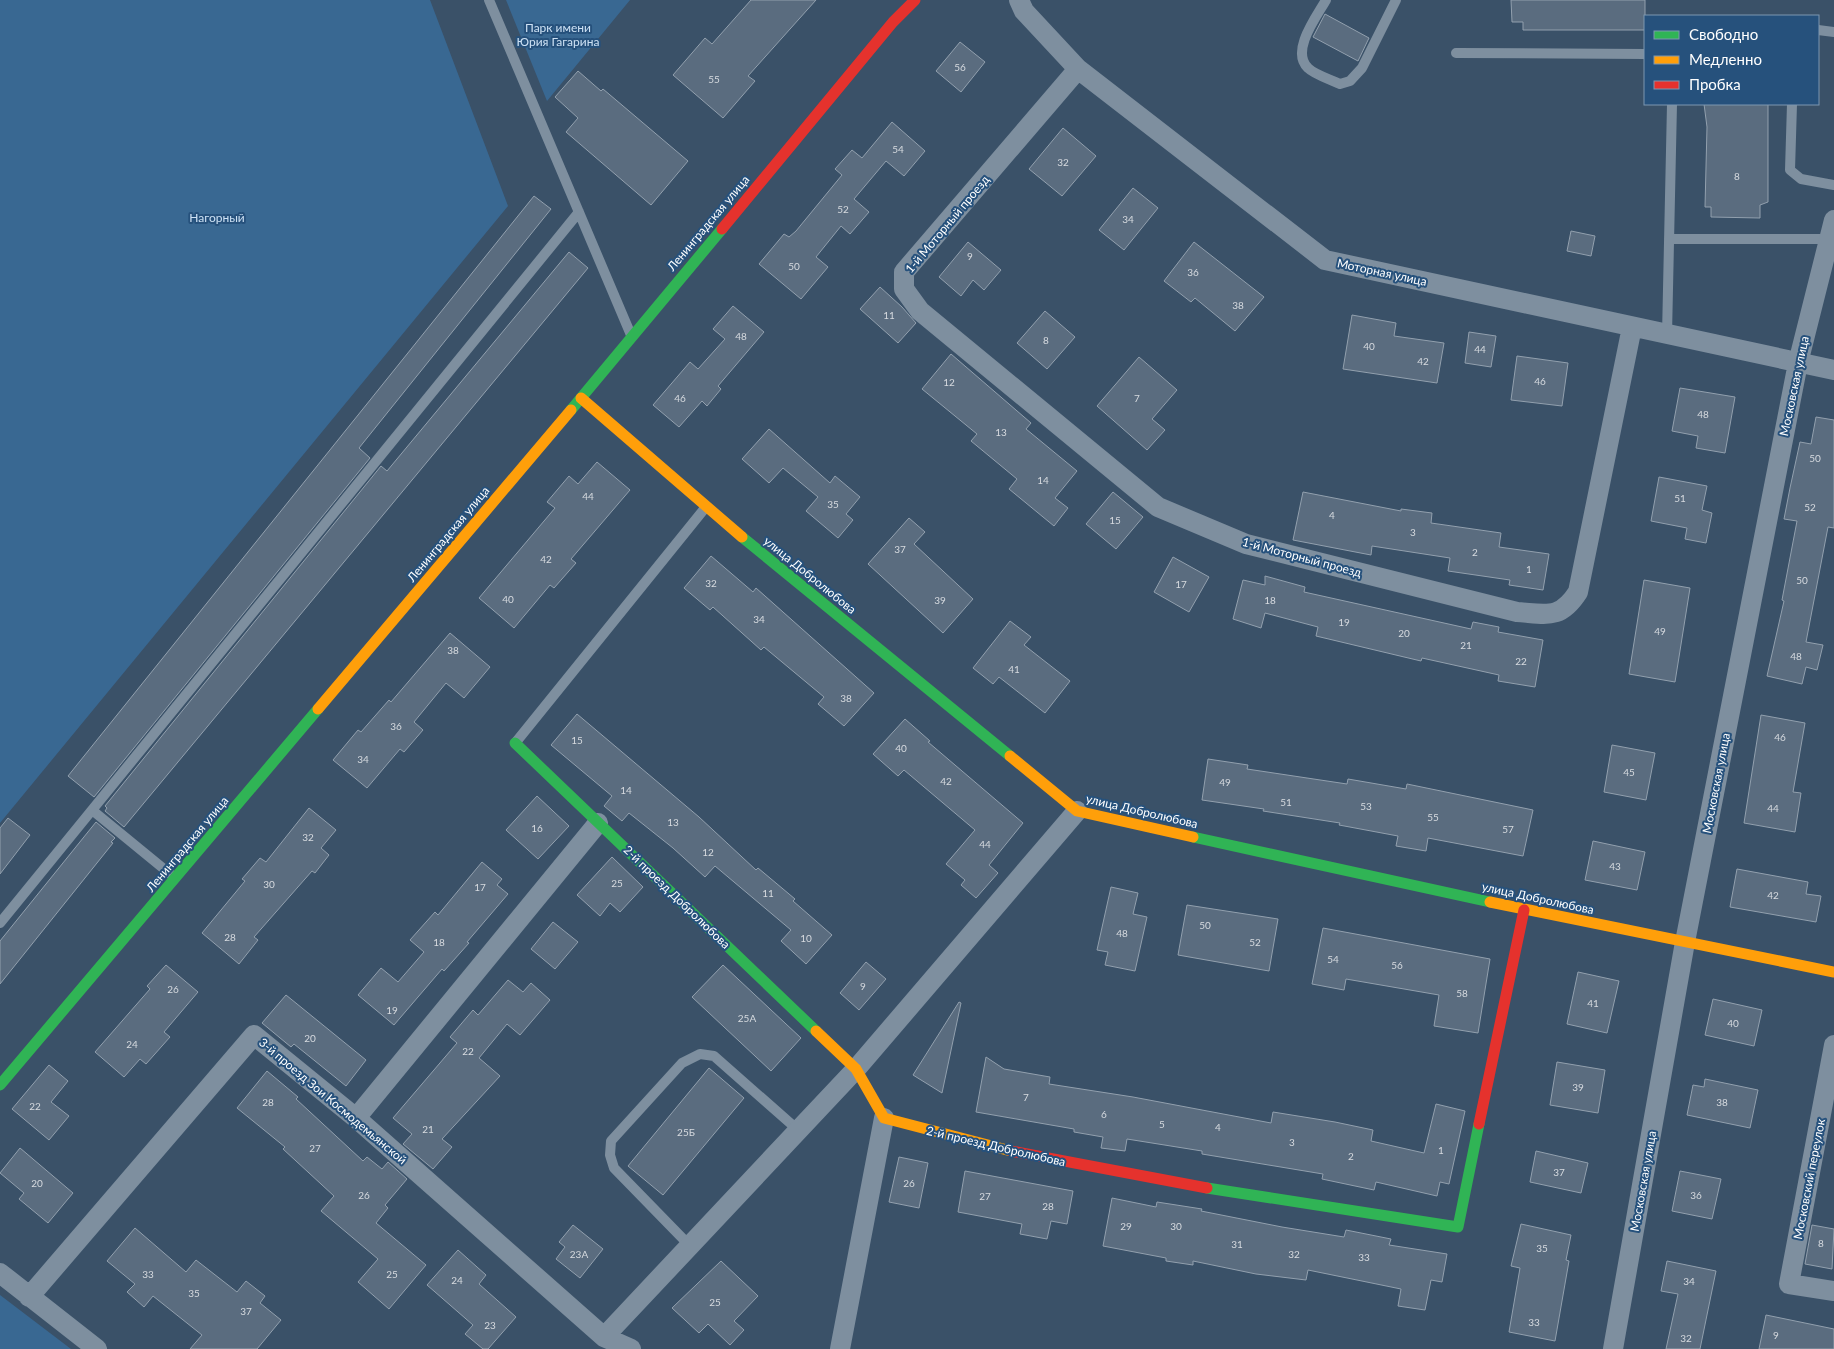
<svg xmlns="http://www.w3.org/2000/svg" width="1834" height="1349" viewBox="0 0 1834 1349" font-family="Lato,sans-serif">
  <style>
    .green { fill: #396892 }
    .building { fill: #5a6c7f; stroke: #92a0ae }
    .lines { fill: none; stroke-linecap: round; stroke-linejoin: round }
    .lane { stroke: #7e8f9f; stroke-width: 10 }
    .street { stroke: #7e8f9f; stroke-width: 20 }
    .fast { stroke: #30b455; stroke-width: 11 }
    .slow { stroke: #ff9f0a; stroke-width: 11 }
    .jam { stroke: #e5322d; stroke-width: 11 }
    .labels { text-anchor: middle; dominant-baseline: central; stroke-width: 4; stroke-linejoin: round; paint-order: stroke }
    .number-label { font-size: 10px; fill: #d6dadf }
    .park-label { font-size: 12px; fill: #cde1f4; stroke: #26517c }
    .street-label { font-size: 12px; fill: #fff; stroke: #26517c }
  </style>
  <rect width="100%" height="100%" fill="#3a5168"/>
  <path class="green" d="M0,0H430L508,206L0,823Z
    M506,0H630L547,101Z
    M0,1295L71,1349H0Z"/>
  <path class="building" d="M751,0H816L748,76L755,81L723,118L673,75L705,38L712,44Z
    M1511,0H1645V30H1523V22H1512Z
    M1325,14L1369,38L1358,61L1313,37Z
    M960,42L985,62L961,92L936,71Z
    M578,71L601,91L603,89L688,161L651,205L566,132L578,118L555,97Z
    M1704,104H1768V202L1760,205V218L1711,217V207H1705L1707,127Z
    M892,122L925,151L904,176L886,161L854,199L869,212L850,234L841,226L816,257L828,267L801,299L759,264L784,234L789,237L796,231L842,175L835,169L852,150L862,158Z
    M1063,128L1096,156L1062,196L1029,169Z
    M1133,188L1158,208L1124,250L1099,230Z
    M534,196L551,209L359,448L370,458L94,797L68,776Z
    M1571,231L1595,236L1591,256L1567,251Z
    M968,242L1001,270L984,290L973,280L961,296L939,277Z
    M1194,242L1264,297L1235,331L1195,298L1191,302L1164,281Z
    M569,252L588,268L124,827L105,811L107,808L105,806L381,466L387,471Z
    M880,287L902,307L916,323L898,343L860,309Z
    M733,306L764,332L718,386L721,389L707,406L702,401L679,427L653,405L690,362L698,369L725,339L713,329Z
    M1045,311L1075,337L1047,369L1017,343Z
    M1352,315L1396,323L1394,336L1444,343L1437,383L1343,369Z
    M1469,332L1496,336L1491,367L1465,363Z
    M951,354L1031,423L1026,429L1077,471L1055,498L1068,508L1054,526L1009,489L1017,479L971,441L977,434L922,389Z
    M1517,356L1568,363L1562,406L1511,400Z
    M1139,357L1177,390L1152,419L1165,430L1147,450L1097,406Z
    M1680,388L1735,397L1725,453L1696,448L1698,436L1672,431Z
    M1816,417L1834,420V528L1828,527L1806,642L1823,645L1817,670L1806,667L1802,684L1767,676L1784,601L1782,600L1797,521L1784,519L1790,488L1800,442L1811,444Z
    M769,429L830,483L835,476L860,497L846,514L853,520L838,538L806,511L818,497L783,468L769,483L742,459Z
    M597,462L630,490L571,559L576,563L554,588L550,585L514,628L479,598L555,508L547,502L569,476L578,484Z
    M1659,477L1707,486L1702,510L1712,513L1706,543L1685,539L1687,528L1651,521Z
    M1113,492L1143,517L1116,549L1086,524Z
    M1303,492L1401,511V509L1432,513L1431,523L1501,533L1499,547L1549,554L1543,590L1509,585L1510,580L1448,571L1450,558L1372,546L1371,555L1293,540Z
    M909,518L925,532L914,544L973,599L943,633L868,564Z
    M711,556L753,592L756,588L874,693L844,726L818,704L824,697L764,647L761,650L713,607L710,610L684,588Z
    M1173,557L1209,577L1189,612L1154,592Z
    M1265,576L1305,587L1304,592L1471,629L1473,622L1499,627L1498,632L1543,640L1535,687L1498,681L1499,675L1422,658L1421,661L1316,636L1318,627L1265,613L1261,628L1233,619L1243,580L1265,585Z
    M1644,580L1690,588L1675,682L1629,674Z
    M1010,621L1031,637L1024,645L1070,681L1045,713L999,677L993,684L973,668Z
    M450,633L490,667L464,698L446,683L414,722L423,730L404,752L400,749L367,788L333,760L358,730L361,732L389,700L391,702Z
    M577,714L699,817L756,870L758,868L795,899L793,901L832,935L806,964L781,941L791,930L715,866L705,877L673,848L629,813L622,821L604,806L612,796L551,745Z
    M1761,715L1805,723L1793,792L1801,793L1795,832L1744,823Z
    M905,719L930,741L928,742L1023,823L989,865L998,873L976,898L961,885L965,880L946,864L975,830L904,770L898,776L873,754Z
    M1612,745L1655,753L1646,800L1604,792Z
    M1208,759L1248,765L1247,769L1347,784L1348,779L1406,789L1407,784L1533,810L1523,856L1428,838L1426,851L1396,846L1398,836L1339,825L1340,823L1263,811L1264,809L1202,800Z
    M537,796L569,826L538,859L506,830Z
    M309,808L336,830L321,848L329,855L315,873L312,871L254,937L258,940L239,964L202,933L245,881L242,879L260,858L266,862Z
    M8,818L30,835L0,874V828Z
    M96,822L115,838L111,842L113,843L0,984V941Z
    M1593,841L1645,852L1637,890L1585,880Z
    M612,857L643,887L620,912L610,903L600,916L577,895Z
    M482,862L502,879L497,885L508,894L467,942L469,943L444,971L442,969L394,1025L358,995L381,968L398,982L424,952L410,940L435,912L438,915Z
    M1737,869L1808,882L1806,894L1821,896L1816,922L1730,907Z
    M1111,887L1138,893L1133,914L1147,917L1135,971L1105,965L1108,952L1097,950Z
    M1187,905L1278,919L1269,971L1178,955Z
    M553,922L578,942L555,969L531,949Z
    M1323,928L1490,959L1478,1033L1434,1026L1439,995L1346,979L1344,990L1312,984Z
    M866,962L886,979L859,1010L840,993Z
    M166,965L198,992L164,1032L170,1037L146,1064L140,1059L124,1077L95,1052L150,989L147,986Z
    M723,965L801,1038L771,1071L692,997Z
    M1578,972L1619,981L1607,1033L1567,1024Z
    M508,980L523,992L531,983L550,1000L520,1035L507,1024L479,1058L500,1076L442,1139L452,1147L433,1169L403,1144L412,1134L393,1118L457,1043L450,1037L473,1010L478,1015Z
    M286,995L366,1060L346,1086L294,1044L291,1047L262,1023Z
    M1713,999L1762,1010L1754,1046L1705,1035Z
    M959,1002L961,1003L942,1093L913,1075Z
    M986,1057L1004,1069L1050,1077L1049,1084L1133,1097L1271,1123L1273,1112L1335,1122L1373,1130L1371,1141L1424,1153L1436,1104L1465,1111L1449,1184L1440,1182L1437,1196L1376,1182L1374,1190L1322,1179L1323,1174L1202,1154V1151L1127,1139L1125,1151L1101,1148L1103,1137L1074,1132V1129L976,1112Z
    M1557,1062L1605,1070L1598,1113L1550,1105Z
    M49,1065L68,1081L51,1102L69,1116L49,1140L12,1109Z
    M709,1068L744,1098L663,1195L628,1166Z
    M267,1071L298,1097L296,1099L363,1161L367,1157L382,1169L388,1162L407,1179L385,1205L388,1208L376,1223L426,1265L389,1309L358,1282L378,1259L321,1211L334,1196L283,1149L285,1147L237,1108Z
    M1705,1079L1758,1090L1750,1128L1687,1115L1693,1085L1704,1087Z
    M20,1148L73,1193L48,1223L19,1199L24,1193L0,1173Z
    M1536,1151L1588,1163L1581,1193L1530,1182Z
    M899,1157L928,1163L919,1208L889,1202Z
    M965,1171L1073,1191L1067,1224L1051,1221L1047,1239L1020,1234L1022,1224L958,1212Z
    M1680,1171L1721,1179L1712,1219L1672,1211Z
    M1112,1198L1156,1207L1157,1202L1202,1209L1201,1211L1282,1227L1344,1237L1346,1230L1391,1239L1389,1245L1447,1254L1442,1282L1431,1280L1425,1310L1398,1306L1401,1289L1308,1270L1306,1280L1256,1274L1193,1261V1265L1166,1261V1258L1103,1246Z
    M1521,1224L1571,1235L1566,1260L1569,1261L1555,1341L1509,1332L1520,1268L1511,1266Z
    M573,1225L603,1249L580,1278L556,1259L565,1247L559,1242Z
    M1812,1225L1834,1229L1832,1269L1805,1264Z
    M135,1228L186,1272L196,1260L237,1292L246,1281L265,1296L260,1303L281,1320L257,1349H190L202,1335L153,1296L144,1307L127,1292L135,1284L107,1261Z
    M458,1250L486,1275L479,1284L516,1317L488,1349H483L465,1334L473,1325L427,1285Z
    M721,1261L758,1296L734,1321L744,1330L730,1345L708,1324L699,1333L672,1308Z
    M1667,1261L1716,1271L1700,1349H1666L1678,1294L1661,1291Z
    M1766,1315L1834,1329V1349H1759Z"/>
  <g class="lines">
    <path class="lane" d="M489,0L631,335
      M1326,0C1317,16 1290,51 1308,68C1315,75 1330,79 1340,84L1350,81L1362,68L1396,0
      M1818,30L1834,32
      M1456,53L1645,54
      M1792,104L1790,170L1801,179L1834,185
      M1669,239H1830
      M1667,335L1672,104
      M516,742L705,508
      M92,810L175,878
      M0,923L579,212
      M690,1246L614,1168L610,1155L611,1141L682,1063L700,1054L714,1056L798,1130"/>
    <path class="street" d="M1019,0L1024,11L1078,69L1325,260L1834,370
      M1078,69L904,272V289L920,311L1158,507L1246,544L1517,612C1547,614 1560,620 1578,592L1632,327
      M1834,1045L1789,1284L1834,1291
      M356,1118L598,823
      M0,1273L97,1349
      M29,1297L254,1035L356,1118L604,1337L631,1349
      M604,1337L856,1069L1077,811
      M840,1349L884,1118
      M1613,1349L1685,942L1798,363L1834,220"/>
    <path class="fast" d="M571,410L722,229
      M742,537L1010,756
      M515,743L816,1031
      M1193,837L1490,902
      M0,1085L318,709
      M1207,1188L1458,1227L1479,1124"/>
    <path class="slow" d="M581,398L742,537
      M318,709L571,410
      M1010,756L1077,811L1193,837
      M1490,902L1834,972
      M816,1031L856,1069L884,1118L1011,1151"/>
    <path class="jam" d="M722,229L893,22L915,0
      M1479,1124L1524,910
      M1011,1151L1207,1188"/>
  </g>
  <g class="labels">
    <g class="number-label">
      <text x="960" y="67">56</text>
      <text x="714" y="79">55</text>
      <text x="898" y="149">54</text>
      <text x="1063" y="162">32</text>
      <text x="1737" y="176">8</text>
      <text x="843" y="209">52</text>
      <text x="1128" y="219">34</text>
      <text x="970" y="256">9</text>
      <text x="794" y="266">50</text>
      <text x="1193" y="272">36</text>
      <text x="1238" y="305">38</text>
      <text x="889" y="315">11</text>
      <text x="741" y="336">48</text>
      <text x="1046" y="340">8</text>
      <text x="1369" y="346">40</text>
      <text x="1480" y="349">44</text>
      <text x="1423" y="361">42</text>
      <text x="1540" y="381">46</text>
      <text x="949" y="382">12</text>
      <text x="680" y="398">46</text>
      <text x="1137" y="398">7</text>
      <text x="1703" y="414">48</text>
      <text x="1001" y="432">13</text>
      <text x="1815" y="458">50</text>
      <text x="1043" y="480">14</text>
      <text x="588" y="496">44</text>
      <text x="1680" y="498">51</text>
      <text x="833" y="504">35</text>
      <text x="1810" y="507">52</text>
      <text x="1332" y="515">4</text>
      <text x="1115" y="520">15</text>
      <text x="1413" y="532">3</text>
      <text x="900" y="549">37</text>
      <text x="1475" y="552">2</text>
      <text x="546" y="559">42</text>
      <text x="1529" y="569">1</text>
      <text x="1802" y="580">50</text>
      <text x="711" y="583">32</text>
      <text x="1181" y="584">17</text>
      <text x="508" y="599">40</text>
      <text x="940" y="600">39</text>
      <text x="1270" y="600">18</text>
      <text x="759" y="619">34</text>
      <text x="1344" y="622">19</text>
      <text x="1660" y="631">49</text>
      <text x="1404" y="633">20</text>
      <text x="1466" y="645">21</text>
      <text x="453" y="650">38</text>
      <text x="1796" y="656">48</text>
      <text x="1521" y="661">22</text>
      <text x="1014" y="669">41</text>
      <text x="846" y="698">38</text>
      <text x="396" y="726">36</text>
      <text x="1780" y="737">46</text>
      <text x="577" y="740">15</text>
      <text x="901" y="748">40</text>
      <text x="363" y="759">34</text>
      <text x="1629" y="772">45</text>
      <text x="946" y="781">42</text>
      <text x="1225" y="782">49</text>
      <text x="626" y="790">14</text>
      <text x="1286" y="802">51</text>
      <text x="1366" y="806">53</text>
      <text x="1773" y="808">44</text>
      <text x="1433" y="817">55</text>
      <text x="673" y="822">13</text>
      <text x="537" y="828">16</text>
      <text x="1508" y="829">57</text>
      <text x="308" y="837">32</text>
      <text x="985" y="844">44</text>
      <text x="708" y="852">12</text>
      <text x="1615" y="866">43</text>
      <text x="617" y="883">25</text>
      <text x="269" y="884">30</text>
      <text x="480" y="887">17</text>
      <text x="768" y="893">11</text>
      <text x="1773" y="895">42</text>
      <text x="1205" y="925">50</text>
      <text x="1122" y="933">48</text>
      <text x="230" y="937">28</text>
      <text x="806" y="938">10</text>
      <text x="439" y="942">18</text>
      <text x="1255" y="942">52</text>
      <text x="1333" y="959">54</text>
      <text x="1397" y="965">56</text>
      <text x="863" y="986">9</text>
      <text x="173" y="989">26</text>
      <text x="1462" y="993">58</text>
      <text x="1593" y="1003">41</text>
      <text x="392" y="1010">19</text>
      <text x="747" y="1018">25А</text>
      <text x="1733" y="1023">40</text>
      <text x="310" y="1038">20</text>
      <text x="132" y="1044">24</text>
      <text x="468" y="1051">22</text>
      <text x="1578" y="1087">39</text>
      <text x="1026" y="1097">7</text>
      <text x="268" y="1102">28</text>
      <text x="1722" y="1102">38</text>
      <text x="35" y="1106">22</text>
      <text x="1104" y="1114">6</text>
      <text x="1162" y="1124">5</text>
      <text x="1218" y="1127">4</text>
      <text x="428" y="1129">21</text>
      <text x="686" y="1132">25Б</text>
      <text x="1292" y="1142">3</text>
      <text x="315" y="1148">27</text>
      <text x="1441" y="1150">1</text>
      <text x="1351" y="1156">2</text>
      <text x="1559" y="1172">37</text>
      <text x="37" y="1183">20</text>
      <text x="909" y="1183">26</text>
      <text x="364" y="1195">26</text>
      <text x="1696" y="1195">36</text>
      <text x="985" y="1196">27</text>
      <text x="1048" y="1206">28</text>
      <text x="1126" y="1226">29</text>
      <text x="1176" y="1226">30</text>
      <text x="1821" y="1243">8</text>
      <text x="1237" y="1244">31</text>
      <text x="1542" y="1248">35</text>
      <text x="579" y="1254">23А</text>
      <text x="1294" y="1254">32</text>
      <text x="1364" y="1257">33</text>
      <text x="148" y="1274">33</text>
      <text x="392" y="1274">25</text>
      <text x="457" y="1280">24</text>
      <text x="1689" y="1281">34</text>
      <text x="194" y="1293">35</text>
      <text x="715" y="1302">25</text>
      <text x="246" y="1311">37</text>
      <text x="1534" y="1322">33</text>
      <text x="490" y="1325">23</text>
      <text x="1776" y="1335">9</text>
      <text x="1686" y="1338">32</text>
    </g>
    <g class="park-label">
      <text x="558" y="27">Парк имени<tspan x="558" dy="14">Юрия Гагарина</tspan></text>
      <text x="217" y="217">Нагорный</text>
    </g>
    <g class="street-label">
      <text transform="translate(708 223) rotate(-50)">Ленинградская улица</text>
      <text transform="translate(947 224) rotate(-50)">1-й Моторный проезд</text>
      <text transform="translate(1382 272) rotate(12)">Моторная улица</text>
      <text transform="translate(1794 386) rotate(-78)">Московская улица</text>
      <text transform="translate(448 534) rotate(-50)">Ленинградская улица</text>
      <text transform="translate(1302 557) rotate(15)">1-й Моторный проезд</text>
      <text transform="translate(810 575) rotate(39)">улица Добролюбова</text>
      <text transform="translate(1716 783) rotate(-79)">Московская улица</text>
      <text transform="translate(1142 811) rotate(13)">улица Добролюбова</text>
      <text transform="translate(187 844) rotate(-50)">Ленинградская улица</text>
      <text transform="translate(677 897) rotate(44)">2-й проезд Добролюбова</text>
      <text transform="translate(1538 898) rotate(12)">улица Добролюбова</text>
      <text transform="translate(333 1101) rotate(40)">3-й проезд Зои Космодемьянской</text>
      <text transform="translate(996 1146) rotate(13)">2-й проезд Добролюбова</text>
      <text transform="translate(1809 1179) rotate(-79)">Московский переулок</text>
      <text transform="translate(1643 1181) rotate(-80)">Московская улица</text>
    </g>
  </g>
  <rect x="1644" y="15" width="175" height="90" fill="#26517c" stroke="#7d97b0"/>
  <rect x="1654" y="31" width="25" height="8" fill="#30b455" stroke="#7d97b0"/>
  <text x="1689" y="40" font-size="15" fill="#ffffff">Свободно</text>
  <rect x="1654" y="56" width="25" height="8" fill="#ff9f0a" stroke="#7d97b0"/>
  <text x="1689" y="65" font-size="15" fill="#ffffff">Медленно</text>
  <rect x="1654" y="81" width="25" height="8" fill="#e5322d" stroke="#7d97b0"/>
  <text x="1689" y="90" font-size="15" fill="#ffffff">Пробка</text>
</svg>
